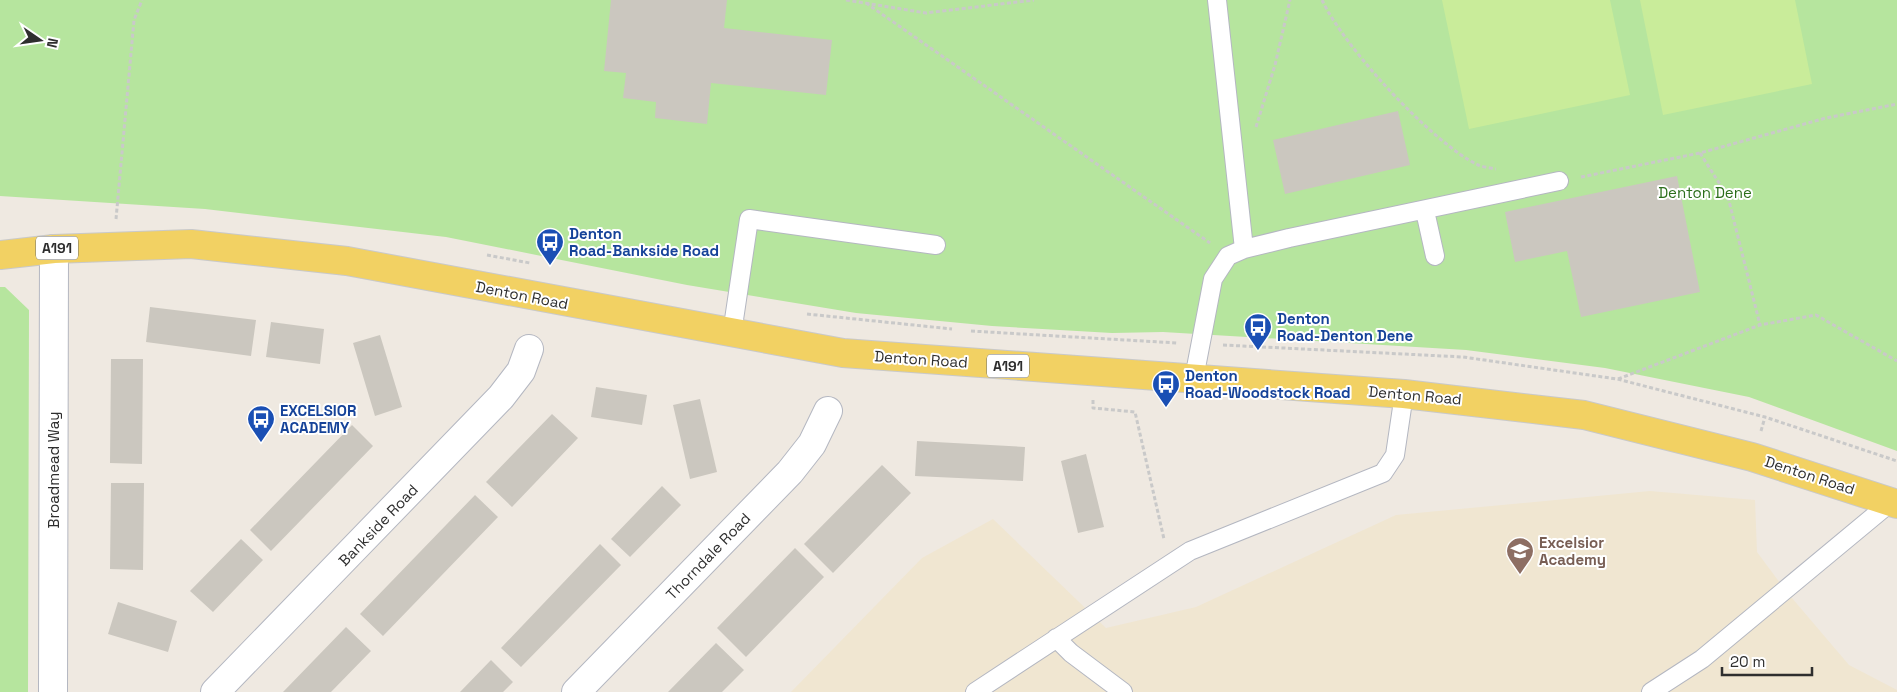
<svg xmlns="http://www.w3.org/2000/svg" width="1897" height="692" viewBox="0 0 1897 692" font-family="'Space Grotesk',sans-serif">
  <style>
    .education { fill: #f0e6d1 }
    .green { fill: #b6e59e }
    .pitch { fill: #c9ec9a }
    .building { fill: #cbc7bf }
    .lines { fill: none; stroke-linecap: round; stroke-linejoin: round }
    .service-casing { stroke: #b4b7c1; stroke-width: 20 }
    .minor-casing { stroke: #b4b7c1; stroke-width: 30 }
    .primary-casing { stroke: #c9c9c9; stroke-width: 30 }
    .path { stroke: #c9c9c9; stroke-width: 3; stroke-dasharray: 4 2.5; stroke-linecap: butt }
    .service { stroke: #fff; stroke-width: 18 }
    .minor { stroke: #fff; stroke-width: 28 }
    .primary { stroke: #f2d163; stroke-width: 28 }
    .labels { text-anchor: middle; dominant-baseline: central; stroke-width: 4; stroke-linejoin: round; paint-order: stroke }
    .shield { fill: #fff; stroke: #6d6d6d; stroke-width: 1 }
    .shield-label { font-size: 14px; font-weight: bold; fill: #2e2e2e }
    .park-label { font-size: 15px; fill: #2c6e1b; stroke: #fff }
    .transit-label { font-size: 15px; font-weight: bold; fill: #164399; stroke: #fff; text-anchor: start }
    .street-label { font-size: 15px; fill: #2e2e2e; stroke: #fff }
    .education-label { font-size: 15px; font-weight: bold; fill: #785e54; stroke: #fff; text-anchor: start }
  </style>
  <rect width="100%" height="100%" fill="#efe9e1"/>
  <path class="education" d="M1650,491L1755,500L1757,552L1786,591L1849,665L1897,690V692H791L922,558L993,519L1106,628L1196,607L1396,515Z"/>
  <path class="green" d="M0,0H1897V451L1749,397L1605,368L1466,350L1163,332L1112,333L992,326L856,313L687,285L446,237L205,209L0,196Z
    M0,287H5L29,310L28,692H0Z"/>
  <path class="pitch" d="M1442,0H1610L1630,95L1469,129Z
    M1640,0H1795L1812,84L1663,115Z"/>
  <path class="building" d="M611,0H727L724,28L832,40L826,95L711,83L707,124L655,118L656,102L623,98L626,73L604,71Z
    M1398,111L1410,165L1285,194L1273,140Z
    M1677,176L1700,292L1581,317L1567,251L1515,262L1505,212Z
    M150,307L256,320L251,356L146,342Z
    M271,322L324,329L320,364L266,357Z
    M380,335L402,407L375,416L353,343Z
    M111,359H143L142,464L110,463Z
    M596,387L647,395L642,425L591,417Z
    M700,399L717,472L690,479L673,405Z
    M552,414L578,438L512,507L486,482Z
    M352,425L373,446L271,551L250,530Z
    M917,441L1025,447L1023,481L915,476Z
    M1086,454L1104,527L1078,533L1061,461Z
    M882,465L911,493L833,573L804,544Z
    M111,483H144L143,570L110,569Z
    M662,486L681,505L630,557L611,539Z
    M475,495L498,517L383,636L360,614Z
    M241,539L263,560L213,612L190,591Z
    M600,544L621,565L521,667L501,648Z
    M795,548L824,577L746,657L717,628Z
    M118,602L177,621L168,652L108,634Z
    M346,627L371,651L331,692H283Z
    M716,643L744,670L722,692H668Z
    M491,660L513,682L503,692H460Z"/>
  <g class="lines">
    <g class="service-casing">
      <path id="service" d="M1217,0L1244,249
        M1425,211L1435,256
        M732,333L749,219L936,245
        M1194,378L1213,279L1228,256L1244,249L1289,238L1559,181
        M1056,638L1071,653L1123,692
        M975,692L1190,551L1383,473L1395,455L1404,394
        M1651,692L1702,659L1891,502"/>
    </g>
    <g class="minor-casing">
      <path id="minor" d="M53,692L54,249
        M215,692L501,397L521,371L529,349
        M576,692L790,472L812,444L828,411"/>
    </g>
    <g class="primary-casing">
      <path id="primary" d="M0,255L54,249L191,244L347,261L843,353L1404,394L1584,415L1752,457L1897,504"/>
    </g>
    <path class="path" d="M846,0L926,13L1034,0
      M1322,0C1344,47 1431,142 1478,165C1483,167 1490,168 1496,169
      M866,3L1210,243
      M1256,127L1275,65L1290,0
      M1700,153L1728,197L1760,325
      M1581,177L1700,153L1826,118L1897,104
      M116,219L134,20L142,0
      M487,255L530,263
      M807,314L952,329
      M971,331L1177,343
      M1223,345L1463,357L1617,379L1765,417L1897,461
      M1618,379L1760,325L1816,315L1897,361
      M1093,400V408L1135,412L1164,539
      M1761,431L1765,417"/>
    <use href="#service" class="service"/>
    <use href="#minor" class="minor"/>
    <use href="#primary" class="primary"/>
  </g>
  <defs>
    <g id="bus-pin" transform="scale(1.4375)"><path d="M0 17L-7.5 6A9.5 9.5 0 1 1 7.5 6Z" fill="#1a4fb4" stroke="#fff"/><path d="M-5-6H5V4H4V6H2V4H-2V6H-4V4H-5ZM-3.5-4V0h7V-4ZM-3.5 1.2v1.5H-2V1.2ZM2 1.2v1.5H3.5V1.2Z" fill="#fff"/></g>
    <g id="school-pin" transform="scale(1.4375)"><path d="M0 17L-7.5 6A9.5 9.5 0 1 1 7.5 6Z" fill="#8d6e63" stroke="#fff"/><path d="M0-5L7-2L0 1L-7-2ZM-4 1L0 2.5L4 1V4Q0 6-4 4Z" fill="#fff"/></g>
  </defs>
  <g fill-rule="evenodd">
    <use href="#bus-pin" x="550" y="242"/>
    <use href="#bus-pin" x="1258" y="327"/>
    <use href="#bus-pin" x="1166" y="384"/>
    <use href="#bus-pin" x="261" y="419"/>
    <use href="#school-pin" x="1520" y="551"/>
  </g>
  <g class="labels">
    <g class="shield">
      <rect x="36" y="236.5" width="42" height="23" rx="4"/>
      <rect x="987" y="354.5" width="42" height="23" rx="4"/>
    </g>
    <g class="shield-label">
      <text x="57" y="248">A191</text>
      <text x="1008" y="366">A191</text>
    </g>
    <g class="park-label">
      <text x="1705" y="192">Denton Dene</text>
    </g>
    <g class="transit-label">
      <text x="569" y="233">Denton<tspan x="569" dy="17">Road-Bankside Road</tspan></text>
      <text x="1277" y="318">Denton<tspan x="1277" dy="17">Road-Denton Dene</tspan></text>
      <text x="1185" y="375">Denton<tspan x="1185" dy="17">Road-Woodstock Road</tspan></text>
      <text x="280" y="410">EXCELSIOR<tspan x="280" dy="17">ACADEMY</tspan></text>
    </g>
    <g class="street-label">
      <text transform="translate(522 295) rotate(11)">Denton Road</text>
      <text transform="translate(921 359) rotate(4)">Denton Road</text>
      <text transform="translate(1415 395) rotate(5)">Denton Road</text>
      <text transform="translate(53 470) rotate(-90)">Broadmead Way</text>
      <text transform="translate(1810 475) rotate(18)">Denton Road</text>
      <text transform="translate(378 525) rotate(-46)">Bankside Road</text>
      <text transform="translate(708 556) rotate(-46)">Thorndale Road</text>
    </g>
    <g class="education-label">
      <text x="1539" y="542">Excelsior<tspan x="1539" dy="17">Academy</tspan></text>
    </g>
  </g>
  <g transform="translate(40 40) rotate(103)" stroke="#ffffff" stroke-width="4" paint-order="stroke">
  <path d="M0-4L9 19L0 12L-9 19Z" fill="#2e2e2e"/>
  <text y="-8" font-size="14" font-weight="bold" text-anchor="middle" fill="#2e2e2e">N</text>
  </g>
  <path d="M1722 667v8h90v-8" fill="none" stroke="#2e2e2e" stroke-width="2.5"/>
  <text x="1730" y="667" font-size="15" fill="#2e2e2e" stroke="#ffffff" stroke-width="4" paint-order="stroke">20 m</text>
</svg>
